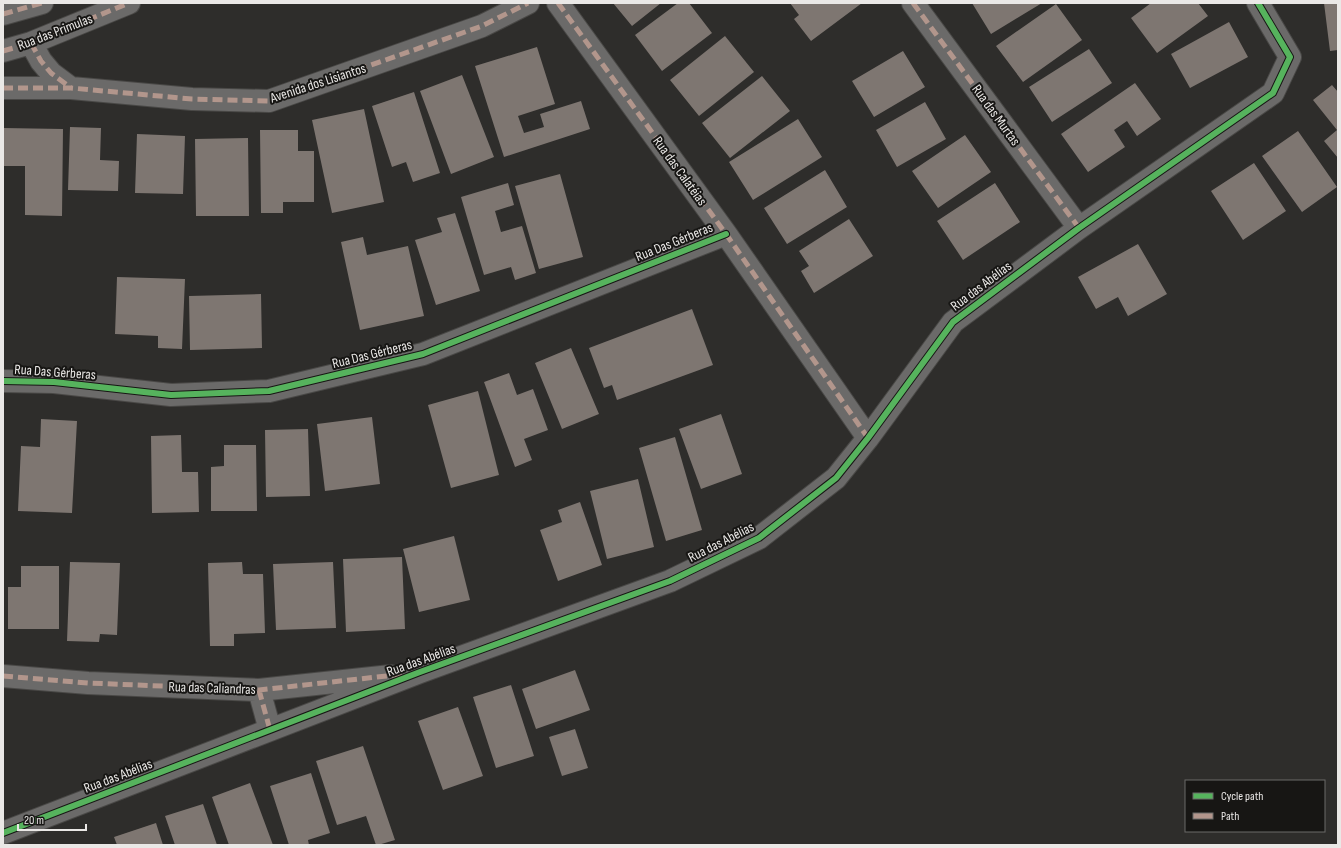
<svg xmlns="http://www.w3.org/2000/svg" width="1341" height="848" viewBox="0 0 1341 848" font-family="'Sofia Sans Condensed',sans-serif">
  <style>
    .building { fill: #7e7671 }
    .lines { fill: none; stroke-linecap: round; stroke-linejoin: round }
    .minor-casing { stroke: #494846; stroke-width: 24 }
    .minor { stroke: #6b6a69; stroke-width: 22 }
    .quiet { stroke: #b2968c; stroke-width: 5; stroke-dasharray: 10 5; stroke-linecap: butt }
    .cycleway-casing { stroke: #171614; stroke-width: 8 }
    .cycleway { stroke: #56b35d; stroke-width: 6 }
    .labels { text-anchor: middle; dominant-baseline: central; stroke-width: 4; stroke-linejoin: round; paint-order: stroke }
    .street-label { font-size: 14px; fill: #eae8e6; stroke: #171614 }
  </style>
  <rect width="100%" height="100%" fill="#2e2d2b"/>
  <path class="building" d="M613,3H661L632,26Z
    M678,3H689L712,33L662,71L635,35Z
    M790,3H862L811,41L794,19L799,15Z
    M972,3H1042L991,34Z
    M1151,3H1198L1208,16L1157,53L1131,18Z
    M1324,3H1338V50L1330,51Z
    M1056,4L1082,40L1023,82L996,46Z
    M1229,22L1248,57L1190,88L1171,54Z
    M725,36L754,72L699,116L670,80Z
    M537,47L555,104L518,116L524,133L544,127L540,114L581,101L590,129L504,157L475,66Z
    M1089,49L1112,83L1052,122L1029,87Z
    M903,51L925,87L874,117L852,81Z
    M462,75L494,157L451,174L420,91Z
    M762,76L790,111L730,158L702,123Z
    M1135,83L1161,119L1137,136L1127,121L1114,130L1125,147L1088,172L1061,134Z
    M1332,85L1338,92V158L1324,141L1337,130L1313,100Z
    M414,92L440,173L413,182L406,162L392,167L372,106Z
    M925,102L946,139L897,167L876,130Z
    M364,109L384,202L332,213L312,120Z
    M798,119L822,157L753,200L729,162Z
    M70,127L101,128L100,160L119,161L118,191L68,190Z
    M3,128L63,129L62,216L25,215V166H3Z
    M260,130H298V151H314V202H283V213H261Z
    M1298,131L1337,187L1302,212L1262,156Z
    M137,134L185,136L183,194L135,193Z
    M965,135L991,172L938,208L912,171Z
    M248,138L249,216H196L195,139Z
    M1254,163L1286,211L1243,240L1211,191Z
    M825,170L847,207L787,244L764,208Z
    M560,174L583,257L539,269L515,186Z
    M508,183L514,205L495,211L501,232L522,226L536,273L515,280L511,267L484,275L461,197Z
    M995,183L1020,222L963,260L937,221Z
    M455,213L480,291L436,305L415,240L442,232L437,218Z
    M849,219L873,256L814,293L801,271L809,266L799,251Z
    M363,237L367,255L408,246L424,316L360,330L341,242Z
    M1138,244L1167,294L1128,316L1118,297L1096,309L1078,277Z
    M117,277L185,279L182,349L158,348V336L115,334Z
    M261,294L262,348L190,350L189,296Z
    M692,309L713,365L617,400L612,385L604,388L589,348Z
    M571,348L599,414L562,429L535,363Z
    M509,373L517,395L533,389L548,430L524,439L532,460L515,467L484,382Z
    M478,391L499,475L451,488L428,405Z
    M721,414L742,474L701,489L679,429Z
    M372,417L380,484L325,491L317,424Z
    M41,419L77,421L72,513L18,511L21,446L40,447Z
    M308,429L310,496L266,497L265,430Z
    M181,435L182,472H198L199,512L152,513L151,436Z
    M675,437L702,530L666,541L639,448Z
    M224,445H256L257,511H211V467L224,466Z
    M638,479L654,547L607,559L590,491Z
    M580,502L602,565L558,581L540,530L562,522L558,510Z
    M454,536L470,600L419,612L403,549Z
    M402,557L405,629L346,632L343,559Z
    M70,562L120,563L117,635L100,634L99,642L67,641Z
    M242,562L243,574H263L265,633L234,634V646H210L208,563Z
    M333,562L336,628L276,630L273,564Z
    M21,566H59V629H8V587H21Z
    M575,670L590,710L536,729L522,689Z
    M511,685L534,756L496,768L473,697Z
    M458,707L483,776L443,790L418,721Z
    M575,729L588,768L562,776L549,737Z
    M363,746L395,840L378,845H376L366,816L337,825L316,761Z
    M311,773L330,833L308,840L309,845H289L270,786Z
    M250,783L273,845H229L212,797Z
    M203,804L217,845H175L165,816Z
    M156,823L163,845H117L114,837Z"/>
  <g class="lines">
    <g class="minor-casing">
      <path id="minor" d="M558,3L726,234L868,438
        M913,3L1079,228
        M3,14L42,3
        M31,43L41,61L51,73L71,88
        M3,51L31,43L129,3
        M3,88H71L192,99L269,101L482,26L528,3
        M3,381L54,382L171,395L269,391L423,354L726,234
        M3,676L88,683L259,690L391,676
        M259,690L270,730
        M3,833L420,672L670,581L759,538L836,478L868,438L953,322L1079,228L1273,93L1290,57L1258,3"/>
    </g>
    <use href="#minor" class="minor"/>
    <path class="quiet" d="M558,3L726,234L868,438
      M913,3L1079,228
      M3,14L42,3
      M31,43L41,61L51,73L71,88
      M3,51L31,43L129,3
      M3,88H71L192,99L269,101L482,26L528,3
      M3,676L88,683L259,690L404,674
      M259,690L270,730"/>
    <g class="cycleway-casing">
      <path id="cycleway" d="M3,381L54,382L171,395L269,391L423,354L726,234
        M3,833L420,672L670,581L759,538L836,478L868,438L953,322L1079,228L1273,93L1290,57L1258,3"/>
    </g>
    <use href="#cycleway" class="cycleway"/>
  </g>
  <g class="labels">
    <g class="street-label">
      <text transform="translate(55 32) rotate(-21)">Rua das Primulas</text>
      <text transform="translate(318 83) rotate(-18)">Avenida dos Lisiantos</text>
      <text transform="translate(996 115) rotate(54)">Rua das Murtas</text>
      <text transform="translate(680 171) rotate(54)">Rua das Calatéias</text>
      <text transform="translate(674 242) rotate(-22)">Rua Das Gérberas</text>
      <text transform="translate(981 286) rotate(-37)">Rua das Abélias</text>
      <text transform="translate(372 354) rotate(-14)">Rua Das Gérberas</text>
      <text transform="translate(55 372) rotate(4)">Rua Das Gérberas</text>
      <text transform="translate(721 542) rotate(-27)">Rua das Abélias</text>
      <text transform="translate(421 660) rotate(-20)">Rua das Abélias</text>
      <text transform="translate(212 688) rotate(2)">Rua das Caliandras</text>
      <text transform="translate(118 776) rotate(-21)">Rua das Abélias</text>
    </g>
  </g>
  <rect width="1341" height="848" fill="none" stroke="#eae8e6" stroke-width="8"/>
  <rect x="1185" y="780" width="140" height="52" fill="#171614" stroke="#6b6a68"/>
  <rect x="1193" y="793" width="20" height="6" fill="#56b35d" stroke="#6b6a68"/>
  <text x="1221" y="800" font-size="12" fill="#eae8e6">Cycle path</text>
  <rect x="1193" y="813" width="20" height="6" fill="#b2968c" stroke="#6b6a68"/>
  <text x="1221" y="820" font-size="12" fill="#eae8e6">Path</text>
  <path d="M18 824v6h68v-6" fill="none" stroke="#eae8e6" stroke-width="2"/>
  <text x="24" y="824" font-size="12" fill="#eae8e6" stroke="#171614" stroke-width="3" paint-order="stroke">20 m</text>
</svg>
